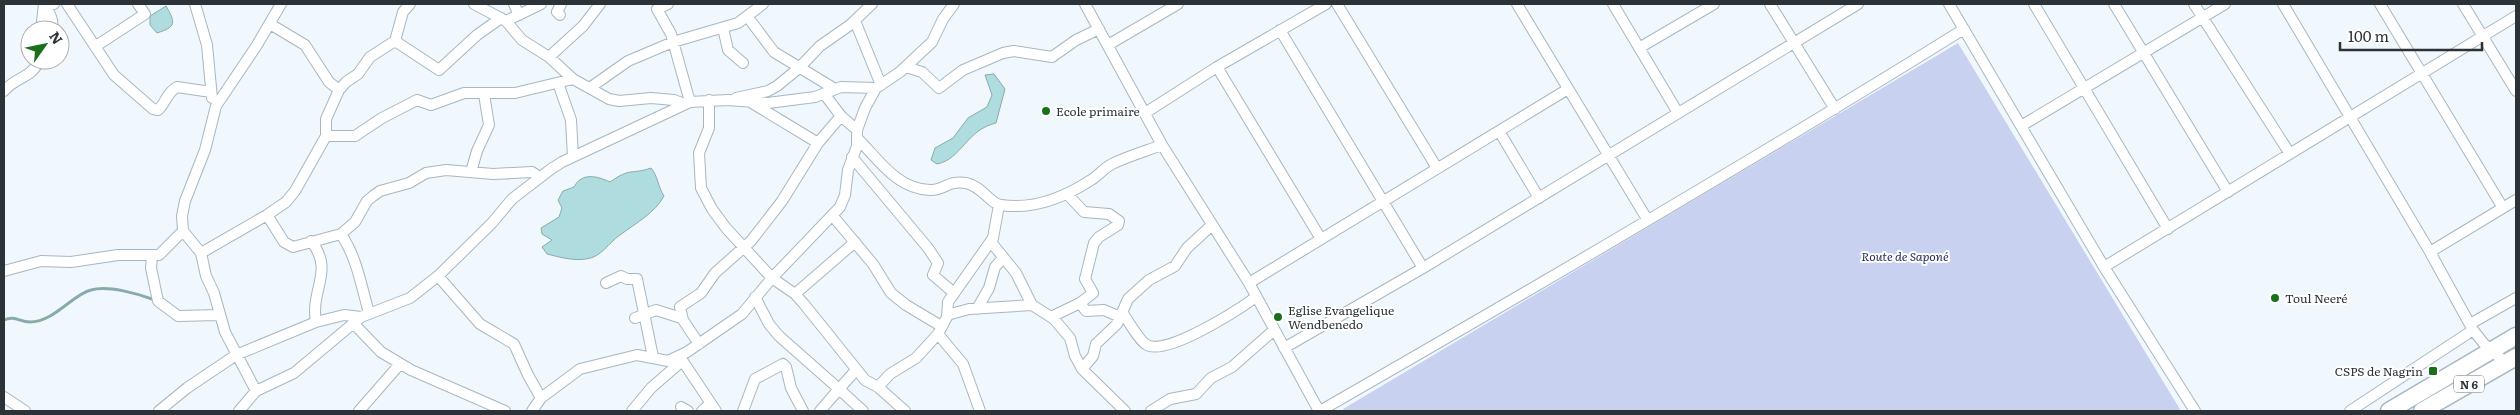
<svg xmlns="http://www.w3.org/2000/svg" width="2520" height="415" viewBox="0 0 2520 415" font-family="Literata,serif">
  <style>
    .green { fill: #c9d1f1 }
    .water { fill: #afdddf; stroke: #88aaad }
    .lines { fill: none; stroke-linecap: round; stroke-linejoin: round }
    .stream { stroke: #88aaad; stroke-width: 3 }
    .minor-casing { stroke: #a6b7c3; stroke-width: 12 }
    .primary-casing { stroke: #a6b7c3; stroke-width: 19 }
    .minor { stroke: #fff; stroke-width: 10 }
    .primary { stroke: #fff; stroke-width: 16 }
    .poi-dot { fill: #1a6f19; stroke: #fff; stroke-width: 2 }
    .labels { text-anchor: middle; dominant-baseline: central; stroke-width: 4; stroke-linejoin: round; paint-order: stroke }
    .shield { fill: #fff; stroke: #6b7074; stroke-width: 1 }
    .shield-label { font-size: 11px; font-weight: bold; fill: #2c3338 }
    .poi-label { font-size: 12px; fill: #2c3338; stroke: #fff; text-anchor: start }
    .park-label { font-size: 12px; font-style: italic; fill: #2a315e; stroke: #fff }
  </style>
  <rect width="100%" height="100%" fill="#f1f8fd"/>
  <path class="green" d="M1958,43L2181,411H1345L1343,409Z"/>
  <path class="water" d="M166,6C176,23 176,27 157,33L150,25V16Z
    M994,74L1005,89L996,123C966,130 962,159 937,164L931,160L935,148L953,138L968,118L987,107L992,95L985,75Z
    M651,168C658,176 658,187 664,196C655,213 636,223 620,235C608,243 602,257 586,259C573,261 559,257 547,254L542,247L552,240L542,234L541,228L559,217L562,208L558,200L563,191L574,187C582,172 597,176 610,182C631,167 631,175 651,168Z"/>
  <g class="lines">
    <path class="stream" d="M4,320C15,315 19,322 30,322C54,322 73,294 91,290C108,285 139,294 155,300"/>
    <g class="minor-casing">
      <path id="minor" d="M67,4L114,75L153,109L158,110C166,103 166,93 177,87L211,92
        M195,4L207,45L212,98
        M474,4L506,21L522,40L549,57L573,79L609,99L619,101L651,98L674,100L684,104
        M514,4L519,15
        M668,4L657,9L671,34L690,102
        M1085,4L1162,145L1249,283L1319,411
        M1337,4L1437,168
        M1517,4L1647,219
        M1613,4L1678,113
        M1770,4L1835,109
        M1949,4L2104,267L2195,411
        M2034,4L2168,229
        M2114,4L2228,192
        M2194,4L2290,154
        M2283,4L2430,252L2473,330L2485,345L2506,363H2510
        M2380,4L2503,208
        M2463,4L2516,91
        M560,15L557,12L561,4
        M747,16L774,52L835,89
        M506,21L541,4
        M855,21L881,85
        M270,24L305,45L329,82L339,90
        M723,28L728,50L743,63
        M41,30L44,4
        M52,30C54,20 50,13 44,5L54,4
        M1280,30L1423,268
        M395,41L439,70L477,35L501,18
        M1108,45L1178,4
        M96,46L145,14L138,4
        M1639,48L1714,4
        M549,57L583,26L600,4
        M906,67L922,72L939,88L963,70L1003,53L1014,51L1052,57L1076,40L1099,29
        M1217,67L1321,239
        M558,83L571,120L573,157
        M591,87L628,61L673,42L738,23L763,4
        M4,91C15,77 33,78 39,60
        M825,95L841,116L857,130
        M736,98L768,91L777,86L799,68L820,46L850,25L872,4
        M709,100V128L699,153L701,188L712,209L726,228L772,278L795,294L804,304L865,380L878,387L905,411
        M752,103L818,143
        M1145,113L1217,67L1326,4
        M2021,126L2225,4
        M1499,131L1539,198
        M326,136H355L382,118L417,100L431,105L464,93H515L573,79
        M858,139C879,160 897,189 930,190C944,191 947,180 966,183C982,186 990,204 1001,205C1033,210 1065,197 1091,180C1098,176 1104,168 1112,164C1128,156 1146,151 1162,145
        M852,157L928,248L938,263L933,275L954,293
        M471,172L477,151L489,125L484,94
        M1068,195L1084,212L1109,214L1119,221L1118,225L1099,237L1094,243L1085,279L1093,293L1080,303L1086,311L1104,310L1120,317
        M267,215L284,242L293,247L341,234L355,222L367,201L373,196L380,191L409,183L426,173L446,170L493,174L532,172L539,177
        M832,215L873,264L891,293L906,305L941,326
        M341,234C357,258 361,285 369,313
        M311,241C335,271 310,289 316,322L344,315L361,317
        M991,242L1016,273L1032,305L1054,319L1070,338L1075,356L1082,369L1125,411
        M2430,252L2516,200
        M201,253L267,215L286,202L295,191L326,136V119L339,90L346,82L358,74L370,57L395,41L403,12L410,4
        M152,256L151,268L158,301L178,316L219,315
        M2104,267L2516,16
        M4,271L41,261L71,262L118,255H159L183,231
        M438,276L480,324L514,344L528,375L541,398
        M606,283L621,276L627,279H637L653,357
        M1249,283L1568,89
        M795,294L855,242
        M755,297L769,324L779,336L839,389L820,411
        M977,309L989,288L995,267L1003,258
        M1122,312C1128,320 1139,341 1147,345C1167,356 1238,310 1256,297
        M947,315L969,309L1032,305
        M1051,317L1080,303
        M635,318L656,310L678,317L681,315
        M354,324L381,352L411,370L505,411
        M2470,324L2516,298
        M938,334L963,364L980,411
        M699,344L683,320L680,307L701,293L715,273L751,241L782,201L818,143L841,116
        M1284,348L1423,268L1858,4
        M680,357L716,411
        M1082,369L1093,356L1096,344L1117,324L1128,299L1149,280L1175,266L1187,248L1212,225
        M856,370L839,389L863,411
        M878,387L890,374L916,358L938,334L947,317L948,302L993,238L999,205
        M256,391L225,332L214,293L206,276L201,253L183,231L182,216L185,201L205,150L216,106L257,45L281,4
        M4,397L25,411
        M681,407L688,411
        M159,411L187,388L236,355L316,322
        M239,411L256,391L294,373L361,317L410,298L438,276L492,223L512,199L551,169L562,162L690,102L728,100L768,103L815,97L841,87L876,88
        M359,411L400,364
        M532,411L541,398L580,369L637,355L668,361L687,352L742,314L772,278L840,207L845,195L848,170L857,146V130L865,108L876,88L900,72L932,42L943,19L954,4
        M632,411L651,388L682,361
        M702,411L710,404
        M743,411L755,379L783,364L786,367L791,388L803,411
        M1151,411L1170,399L1196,394L1211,378L1232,367L1274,330
        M1320,411C1536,287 1752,161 1964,29
        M2350,411L2473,330"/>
    </g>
    <g class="primary-casing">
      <path id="primary" d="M2389,411L2516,336
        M2422,411L2516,357"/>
    </g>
    <use href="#minor" class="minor"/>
    <use href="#primary" class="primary"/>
  </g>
  <g class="poi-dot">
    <circle cx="1046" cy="111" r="5"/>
    <circle cx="2275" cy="298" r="5"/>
    <circle cx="1278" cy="317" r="5"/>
    <rect x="2428" y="366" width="10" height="10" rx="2.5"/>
  </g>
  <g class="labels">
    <rect class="shield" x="2454" y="375.5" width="30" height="17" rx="4"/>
    <g class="shield-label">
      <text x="2469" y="384">N 6</text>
    </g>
    <g class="poi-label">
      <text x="1056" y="111">Ecole primaire</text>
      <text x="2285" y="298">Toul Neeré</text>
      <text x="1288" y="310">Eglise Evangelique<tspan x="1288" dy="14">Wendbenedo</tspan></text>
      <text x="2423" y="371" text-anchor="end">CSPS de Nagrin</text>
    </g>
    <g class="park-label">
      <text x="1905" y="256">Route de Saponé</text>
    </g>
  </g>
  <rect width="2520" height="415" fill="none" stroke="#2c3338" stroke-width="10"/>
  <g transform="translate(45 45) rotate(57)"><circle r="24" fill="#ffffff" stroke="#abadaf"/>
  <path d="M0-4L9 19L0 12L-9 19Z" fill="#1a6f19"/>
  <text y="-8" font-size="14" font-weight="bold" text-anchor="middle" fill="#2c3338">N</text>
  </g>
  <path d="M2340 42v8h142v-8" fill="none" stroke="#2c3338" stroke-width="2.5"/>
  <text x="2348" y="42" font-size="15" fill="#2c3338" stroke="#ffffff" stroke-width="4" paint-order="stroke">100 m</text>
</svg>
